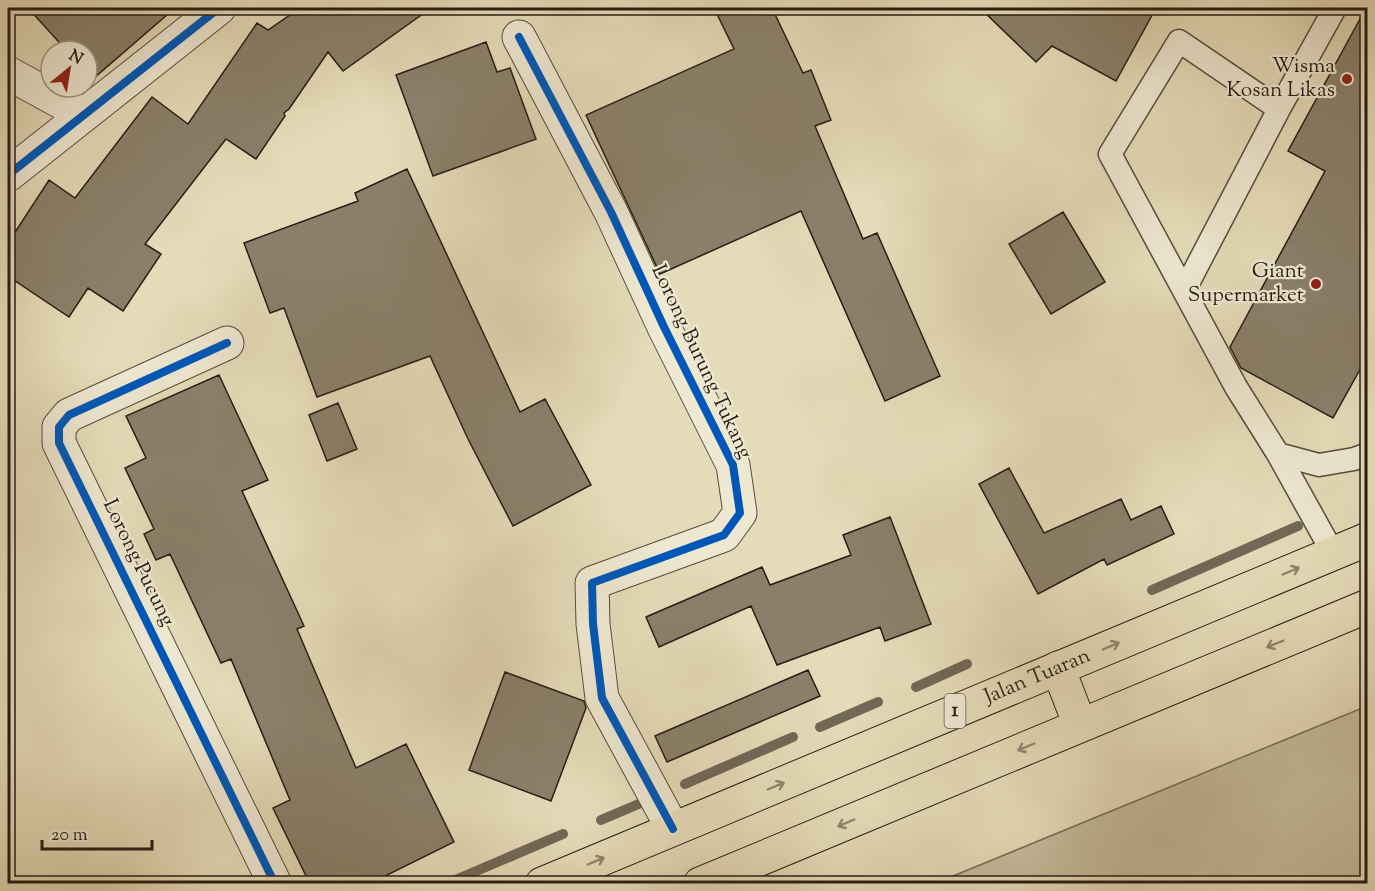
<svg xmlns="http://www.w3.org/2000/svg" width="1375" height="891" viewBox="0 0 1375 891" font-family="'Sorts Mill Goudy',serif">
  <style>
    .green { fill: #c5bb9c; stroke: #766c58; stroke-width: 1.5 }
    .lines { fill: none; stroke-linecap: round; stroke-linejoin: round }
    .stream { stroke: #726856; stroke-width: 10 }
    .building { fill: #8a806a; stroke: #271d15; stroke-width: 1.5 }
    .lane-casing { stroke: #564c3e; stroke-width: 25 }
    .street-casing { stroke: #564c3e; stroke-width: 35 }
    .primary-casing { stroke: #271d15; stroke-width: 35 }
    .lane { stroke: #eee8d1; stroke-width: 22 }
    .street { stroke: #eee8d1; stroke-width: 33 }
    .primary { stroke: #e5dbb8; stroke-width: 33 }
    .cycleway-casing { stroke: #eee8d1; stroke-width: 11 }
    .cycleway { stroke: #0057b8; stroke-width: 8 }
    .oneway { stroke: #90866f }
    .poi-dot { fill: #8f2418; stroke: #eee8d1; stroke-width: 2 }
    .labels { text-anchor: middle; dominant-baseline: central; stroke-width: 4.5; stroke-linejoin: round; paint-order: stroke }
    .shield { fill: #eee8d1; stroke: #635a4d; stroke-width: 1.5 }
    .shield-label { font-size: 20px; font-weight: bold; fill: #271d15 }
    .poi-label { font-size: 21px; fill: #271d15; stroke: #eee8d1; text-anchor: end }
    .street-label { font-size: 21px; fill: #271d15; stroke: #eee8d1 }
  </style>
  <rect width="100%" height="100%" fill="#e5dbb8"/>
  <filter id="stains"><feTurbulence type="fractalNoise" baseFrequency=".00333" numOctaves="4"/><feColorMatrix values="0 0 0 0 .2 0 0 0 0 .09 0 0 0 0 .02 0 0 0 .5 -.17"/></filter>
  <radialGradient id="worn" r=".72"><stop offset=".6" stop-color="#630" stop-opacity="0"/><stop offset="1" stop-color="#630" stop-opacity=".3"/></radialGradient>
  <path class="green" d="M1367,706V883H936Z"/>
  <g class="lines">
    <path class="stream" d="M1152,590L1298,526
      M916,687L967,664
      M820,727L878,702
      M685,784L793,737
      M601,820L641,803
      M446,884L563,834"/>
  </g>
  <path class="building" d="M28,8H175L87,84V51H67Z
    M300,8H431L343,71L328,52L289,109L284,113L285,116L256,159L226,139L145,244L161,254L123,311L88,288L69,317L8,276V243L49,180L75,198L152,97L188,124L257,23L268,30Z
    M714,8H772L803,73L811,70L831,120L815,126L863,239L877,233L940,376L885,401L801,211L660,274L586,115L734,49Z
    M980,8H1156L1116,81L1052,46L1036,62Z
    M1366,8H1368V355L1333,418L1241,368L1230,347L1325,171L1288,151Z
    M486,42L497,72L510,68L536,139L433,176L396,75Z
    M407,169L520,412L545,399L591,485L513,526L468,439L430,356L317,397L284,308L270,313L244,243L358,201L355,193Z
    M1063,212L1105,282L1051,314L1009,244Z
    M219,375L268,480L242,491L304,626L297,629L356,768L406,744L454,842L369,884H310L273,808L290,800L231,659L221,663L170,554L156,560L144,534L154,529L125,468L146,458L126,416Z
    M338,403L357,449L327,461L309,415Z
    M1009,468L1044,533L1121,499L1131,520L1161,506L1174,534L1107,565L1104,559L1038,594L979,484Z
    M890,517L931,624L885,641L880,627L777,665L751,606L659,647L646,617L762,567L770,585L851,555L843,535Z
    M808,670L820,696L667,762L655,736Z
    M505,672L584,701L586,708L551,801L469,770Z"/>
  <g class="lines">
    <g class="lane-casing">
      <path id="lane" d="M1279,109L1179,41L1110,154L1236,387L1278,454L1333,553
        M1184,291L1279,109L1335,8
        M1278,454L1319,465L1354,459L1368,454"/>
    </g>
    <g class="street-casing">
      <path id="street" d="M519,37L611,212L664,327L733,465L740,513L724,535L592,583L593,624L602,698L673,829
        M8,73L83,114
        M8,175L219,8
        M227,343L69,415L59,427V443L275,884"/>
    </g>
    <g class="primary-casing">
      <g id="primary">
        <path d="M1058,668L1080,725"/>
        <path id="s1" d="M542,884L1368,539"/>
        <path d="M700,884L1368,606"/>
      </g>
    </g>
    <use href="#lane" class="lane"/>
    <use href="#street" class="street"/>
    <use href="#primary" class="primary"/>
    <g class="cycleway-casing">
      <path id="cycleway" d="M519,37L611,212L664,327L733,465L740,513L724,535L592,583L593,624L602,698L673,829
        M8,175L219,8
        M227,343L69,415L59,427V443L275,884"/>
    </g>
    <use href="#cycleway" class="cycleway"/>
  </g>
  <defs><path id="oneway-shaft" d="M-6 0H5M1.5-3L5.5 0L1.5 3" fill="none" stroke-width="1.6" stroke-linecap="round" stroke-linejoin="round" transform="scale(1.5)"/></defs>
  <g class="oneway">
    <use href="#oneway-shaft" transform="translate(1291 571) rotate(-23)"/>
    <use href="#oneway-shaft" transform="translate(1275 644) rotate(158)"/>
    <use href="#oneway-shaft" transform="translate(1111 646) rotate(-23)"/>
    <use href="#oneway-shaft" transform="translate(1026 747) rotate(157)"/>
    <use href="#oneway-shaft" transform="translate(776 786) rotate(-23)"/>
    <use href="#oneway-shaft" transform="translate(846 823) rotate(157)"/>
    <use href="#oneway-shaft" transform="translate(596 861) rotate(-23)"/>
  </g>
  <g class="poi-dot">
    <circle cx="1347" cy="79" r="6"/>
    <circle cx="1316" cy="284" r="6"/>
  </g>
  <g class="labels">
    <rect class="shield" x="944.5" y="694" width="21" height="34" rx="4.5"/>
    <g class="shield-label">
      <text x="955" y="711">1</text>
    </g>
    <g class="poi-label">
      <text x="1335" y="67">Wisma<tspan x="1335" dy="24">Kosan Likas</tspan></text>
      <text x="1304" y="272">Giant<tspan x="1304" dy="24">Supermarket</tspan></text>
    </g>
    <g class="street-label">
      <text transform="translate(701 362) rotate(65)">Lorong Burung Tukang</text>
      <text transform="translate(138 563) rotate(64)">Lorong Pucung</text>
      <text stroke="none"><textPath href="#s1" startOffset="537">Jalan Tuaran</textPath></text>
    </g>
  </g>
  <rect width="1375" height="891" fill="none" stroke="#e5dbb8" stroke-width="30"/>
  <rect x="9" y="9" width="1357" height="873" fill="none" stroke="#271d15" stroke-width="3"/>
  <rect x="15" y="15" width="1345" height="861" fill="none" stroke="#271d15" stroke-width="1.5"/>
  <g transform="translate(69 69) rotate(30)"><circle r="28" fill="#eee8d1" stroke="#9e9786" stroke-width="1.5"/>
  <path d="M0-4.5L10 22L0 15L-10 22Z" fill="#8f2418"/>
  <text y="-9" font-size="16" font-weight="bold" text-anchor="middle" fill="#271d15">N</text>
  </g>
  <path d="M42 840v9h110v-9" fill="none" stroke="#271d15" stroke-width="3"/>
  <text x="51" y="840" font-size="18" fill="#271d15" stroke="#eee8d1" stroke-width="4.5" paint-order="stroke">20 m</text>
  <rect width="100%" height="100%" filter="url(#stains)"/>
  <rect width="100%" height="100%" fill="url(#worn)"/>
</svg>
